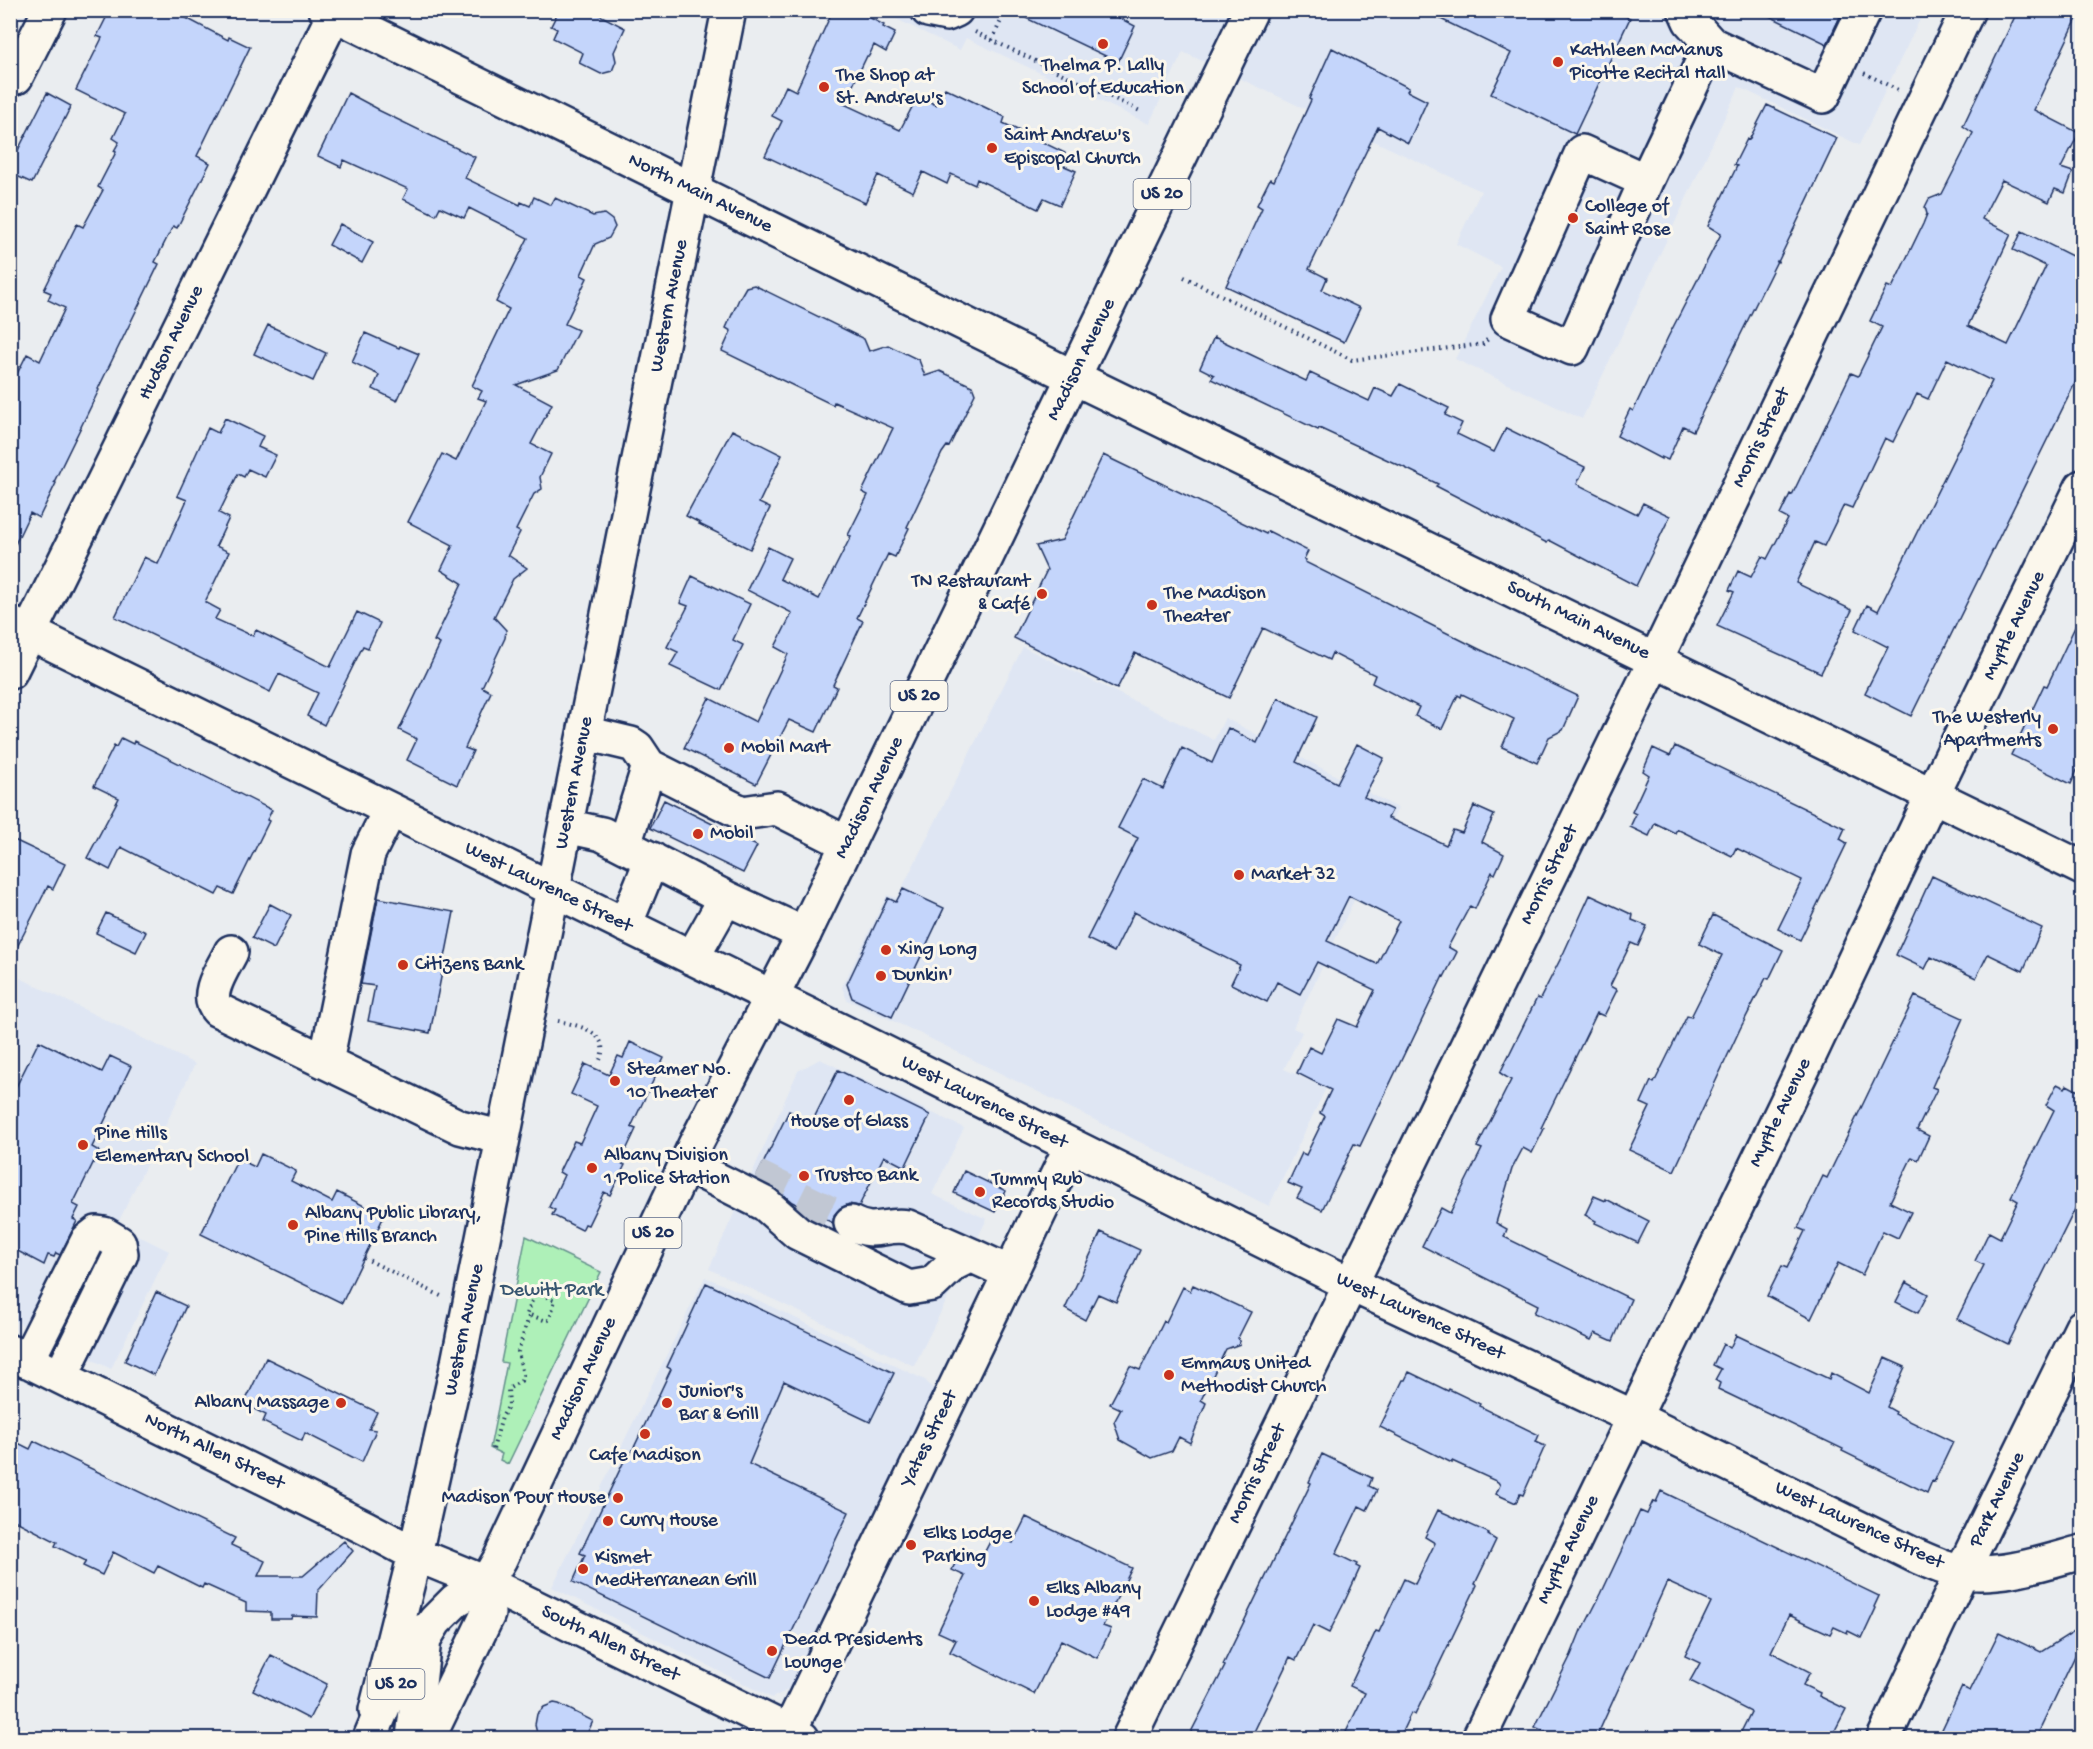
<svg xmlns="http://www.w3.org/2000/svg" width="2093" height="1749" viewBox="0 0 2093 1749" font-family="'Gochi Hand',sans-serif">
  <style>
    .built { fill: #dfe6f3 }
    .green { fill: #aef0b8; stroke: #64908b; stroke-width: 1.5 }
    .building { fill: #c4d5fb; stroke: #1b2f5e; stroke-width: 1.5; fill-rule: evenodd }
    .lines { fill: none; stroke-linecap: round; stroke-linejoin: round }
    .minor-tunnel { stroke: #c1c7d3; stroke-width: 33; stroke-dasharray: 33 16; stroke-linecap: butt }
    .minor-casing { stroke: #1b2f5e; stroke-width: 38 }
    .major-casing { stroke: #1b2f5e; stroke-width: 38 }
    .path { stroke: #1b2f5e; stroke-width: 4; stroke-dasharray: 1.5 4.5; stroke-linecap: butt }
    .minor { stroke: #fbf7ec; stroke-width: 33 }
    .major { stroke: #fbf7ec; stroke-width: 33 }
    .poi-dot { fill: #c8321e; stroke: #fbf7ec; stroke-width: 2 }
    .labels { text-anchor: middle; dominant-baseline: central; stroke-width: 6; stroke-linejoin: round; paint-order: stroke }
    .shield { fill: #fbf7ec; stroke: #5e6b89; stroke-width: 1.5 }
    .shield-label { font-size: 18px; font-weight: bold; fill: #1b2f5e }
    .poi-label { font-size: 20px; fill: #1b2f5e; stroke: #fbf7ec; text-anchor: start }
    .street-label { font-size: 20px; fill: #1b2f5e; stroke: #fbf7ec }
    .park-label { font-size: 20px; fill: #385670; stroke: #fbf7ec }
  </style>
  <rect width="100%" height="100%" fill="#eaedf0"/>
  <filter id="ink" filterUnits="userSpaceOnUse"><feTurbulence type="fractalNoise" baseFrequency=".0167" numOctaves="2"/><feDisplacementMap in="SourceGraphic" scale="12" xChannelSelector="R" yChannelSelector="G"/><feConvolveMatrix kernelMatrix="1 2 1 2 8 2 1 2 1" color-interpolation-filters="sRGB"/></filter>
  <g filter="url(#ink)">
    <path class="built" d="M880,11H1924L1859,145L1739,87L1582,419L1455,359L1501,267L1456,244L1481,191L1183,52L1149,124L966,38L960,50Z
      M1023,647L1214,740L1225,718L1398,808L1293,1028L1302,1032L1284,1069L1326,1088L1269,1206L917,1032L847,1000L842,987L887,895L897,898Z
      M10,973L195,1064L117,1225L169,1251L111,1369L11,1319Z
      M820,1059L964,1128L932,1194L987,1219L914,1366L709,1269L798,1071Z
      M705,1277L745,1294L925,1380L935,1391L797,1685L772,1698L552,1587Z"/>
    <path class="green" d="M526,1236L601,1272L508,1464L500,1460L502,1454L490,1448L507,1363L501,1362Z"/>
    <path class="building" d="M110,10H171L228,40L229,37L250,47L197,156L210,163L177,228L173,226L155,262L159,264L98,389L99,390L54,482L56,483L39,518L30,513L10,555V388L27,354L40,361L65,308L48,300L51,293L44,290L77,224L83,227L103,190L98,187L116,152L114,151L119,142L113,138L125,114L76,90L102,38L97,36Z
      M559,10H590L625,28L614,52L616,61L612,71L601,74L579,63L583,53L553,38L557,29L551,26Z
      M833,10H855L884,25L883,27L895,33L886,52L874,45L869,56H867L844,104L900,130L918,96L936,105L945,88L1005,117L1003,123L1065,153L1060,164L1076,171L1060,205L1044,198L1038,209L977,179L975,185L951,174L947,184L923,172L913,192L878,175L865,203L765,156L782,121L772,116L786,86L796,91Z
      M1009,10H1104L1135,26L1118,62Z
      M1422,10H1613L1630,18L1575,134L1491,94L1511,53Z
      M1757,10H1843L1827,44Z
      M2018,10H2081L2034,110L2079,133L2061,168L2073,172L2065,193L2055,189L2049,202L2002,180L1982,219L2011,234L1968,326L2008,345L2046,266L2013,250L2022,231L2082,261V369L1911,716L1865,693L1888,647L1855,630L1867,605L1878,611L1992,381L1947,359L1928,399L1917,394L1893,442L1885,438L1852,508L1844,505L1824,546L1815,542L1796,583L1852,610L1821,673L1717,626L1734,592L1729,590L1738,571L1751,577L1762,556L1767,559L1788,519L1780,515L1790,494L1792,495L1851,373L1858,376L1882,327L1870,321L1887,286L1892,288L1923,224L1927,214L1925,207L1929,199L1942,194L1973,133L1963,126Z
      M1332,48L1409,88L1407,91L1427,101L1408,143L1378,127L1309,269L1327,278L1322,290L1360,308L1344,342L1226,286L1262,208L1257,205L1270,179L1274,181L1311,100L1309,99Z
      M47,93L71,106L32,183L10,173V166Z
      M348,93L378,109V110L475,157L465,178L520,205L521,202L530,206L534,197L551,205L555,198L593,216L604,214L612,220L615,227L609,238L595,244L581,275L587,278L565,324L578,330L558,370L516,385L552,404L531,444L551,454L540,477L542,489L534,494L516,530L520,532L508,555L527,568L513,579L494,617L506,630L505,638L482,687L491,692L465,748L473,751L457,785L407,760L417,739L399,730L440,644L434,641L462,583L441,570L453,545L408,522L442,454L456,461L486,401L478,398L482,391L472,386L509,309L496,302L528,238L469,208L464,218L440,207L436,215L403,199L408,189L344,160L341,167L318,156Z
      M1767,105L1837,138L1778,262L1777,261L1693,431L1683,426L1668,460L1661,457V459L1617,436L1630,409L1633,411L1668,337L1721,234L1708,226L1737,166L1734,165L1747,139L1749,140Z
      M340,224L373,242L362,263L329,245Z
      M754,285L864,339L869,351L888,345L919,360L925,376L940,371L972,386L975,394L949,447L947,446L942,453L907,527L909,528L895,557L888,554L857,618L863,621L833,685L837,687L816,732L789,720L756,784L684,748L709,698L756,722L788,654L775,647L792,613L747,590L768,547L790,558L780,579L819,599L851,536L848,535L868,495L862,492L893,428L834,402L833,405L722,351L731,331L726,328L739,299L746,287Z
      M268,325L326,353L313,381L254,354Z
      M365,333L399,348L400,346L419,354L397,401L373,389L379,375L352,362Z
      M1214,337L1306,381L1310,373L1369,401L1375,388L1393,396L1400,384L1449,408L1445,415L1462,423L1457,434L1494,452L1506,428L1585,467L1577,484L1637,514L1643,503L1670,516L1636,586L1549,540L1547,543L1469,503L1436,486L1438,484L1403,467L1319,428L1318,430L1211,379L1214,375L1200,368Z
      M225,418L263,436L258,447L276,455L265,477L248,469L244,477L238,474L219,513L229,518L216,546L229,552L205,602L220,610L215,619L253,636L256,630L330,667L357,612L380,623L368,648L363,646L324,725L307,716L318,693L279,674L270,692L115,617L144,557L158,564L187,500L177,496L208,428L218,433Z
      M732,430L782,455L759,503L770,508L750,549L699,524L700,523L686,516Z
      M1103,455L1266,534L1268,531L1308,551L1304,559L1306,560L1305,562L1479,649L1578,696L1563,730L1549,737L1537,763L1502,747L1514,719L1462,694L1461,697L1458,695L1442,729L1415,716L1419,707L1372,683L1375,675L1332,653L1329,660L1263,628L1229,698L1135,653L1117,689L1014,638L1047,570L1036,546L1062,540Z
      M692,576L750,604L733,640L743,645L721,690L670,666L678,652L667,647L688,606L680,603Z
      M2082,612V759L2071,784L2011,755L2044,685L2047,686Z
      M1278,698L1317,717L1296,762L1337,783L1357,744L1384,758L1364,797L1392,810L1388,818L1446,845L1453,830L1462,833L1474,806L1494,815L1482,842L1504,854L1495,874L1492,872L1475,909L1470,906L1448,947L1457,952L1444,977L1443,976L1410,1045L1409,1044L1360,1146L1354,1144L1322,1210L1297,1198L1302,1189L1288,1183L1302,1153L1306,1155L1325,1116L1320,1113L1331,1090L1297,1073L1309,1047L1321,1053L1338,1019L1357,1027L1375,990L1317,962L1300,994L1277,982L1267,1002L1231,984L1240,965L1134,912L1114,952L1087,939L1138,838L1118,828L1143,779L1163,789L1182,748L1212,763L1228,728L1257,743ZM1349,896L1399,921L1377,964L1327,941Z
      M121,738L133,744L134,741L272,810L267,820L269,821L233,894L220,888L216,895L121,847L110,870L87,858L119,798L94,786L114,746L116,747Z
      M1675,746L1845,828L1840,839L1847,843L1800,940L1778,929L1802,880L1736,848L1732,856L1677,829L1675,833L1655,823L1649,836L1630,827L1636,814L1632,812L1649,775L1643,771L1653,748L1670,756Z
      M664,800L757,846L743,873L650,828Z
      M10,838L65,864L53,889L48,886L10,961Z
      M1932,876L2042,928L2023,971L1988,954L1976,978L1931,957L1925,969L1896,955Z
      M903,889L944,908L892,1017L852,998L847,984L888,898L896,902Z
      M1590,895L1633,915L1632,920L1647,926L1638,946L1631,943L1610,986L1617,990L1604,1016L1597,1013L1541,1128L1544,1129L1532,1153L1523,1148L1512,1169L1496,1223L1507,1229L1504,1237L1631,1299L1613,1341L1595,1333L1591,1340L1534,1313L1538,1305L1422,1246L1441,1208L1450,1213L1482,1149L1477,1147L1511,1080L1500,1073L1537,998L1540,999L1564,952Z
      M378,898L454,912L430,1033L368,1021L375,986L361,984Z
      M270,904L291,915L274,949L252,938Z
      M106,913L146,932L136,952L96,933Z
      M1713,915L1783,950L1769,979L1766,978L1740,1029L1674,1171L1629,1150L1650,1107L1641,1103L1651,1081L1654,1083L1687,1016L1691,1017L1722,955L1699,944Z
      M1915,996L1963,1018L1932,1087L1937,1089L1917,1130L1929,1136L1918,1160L1912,1157L1890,1202L1911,1212L1898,1238L1883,1231L1862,1275L1838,1263L1811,1319L1767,1296L1782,1266L1787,1268L1805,1231L1798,1228L1823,1176L1827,1178L1848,1135Z
      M39,1041L102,1072L110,1056L131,1066L92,1147L99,1151L73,1204L79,1207L73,1219L77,1221L60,1255L56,1253L54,1257L48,1255L44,1265L10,1247V1099Z
      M630,1042L664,1058L631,1127L636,1129L620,1163L625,1165L610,1195L604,1192L588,1225L585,1224L582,1230L552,1215L555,1210L549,1207L564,1175L559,1172L574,1141L580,1143L597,1106L571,1094L585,1064L609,1075L618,1056L623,1058Z
      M838,1070L930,1115L905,1167L884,1156L859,1206L849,1204L840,1208L834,1215L833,1223L792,1202L774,1187L756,1178L789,1111L812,1122Z
      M2057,1084L2065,1088L2067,1085L2082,1093V1195L2008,1344L1957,1319L1984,1265L1975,1261L1989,1232L2000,1238L2018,1201L2011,1197L2054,1110L2046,1105Z
      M261,1154L296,1171L291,1181L332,1202L337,1192L384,1216L342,1303L201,1234L238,1159L255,1167Z
      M964,1171L1006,1191L995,1212L954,1193Z
      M1594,1196L1606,1201V1199L1649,1221L1638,1243L1595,1223L1596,1221L1585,1215Z
      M1101,1232L1140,1250L1116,1302L1098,1294L1085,1320L1065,1309Z
      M1906,1282L1928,1294L1918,1313L1896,1302Z
      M706,1283L894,1373L870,1422L784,1381L749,1464L849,1512L770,1678L573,1582L585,1555L580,1553L626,1457L629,1458L671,1369L667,1367Z
      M1193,1285L1251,1312L1238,1338L1240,1344L1226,1349L1201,1400L1206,1403L1190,1443L1179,1437L1172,1451L1152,1458L1120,1440L1114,1422L1121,1409L1110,1404L1130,1366L1140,1370L1164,1321L1166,1322L1183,1287L1190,1291Z
      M156,1292L186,1306L154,1375L125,1361Z
      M1736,1335L1829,1379L1831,1373L1869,1393L1885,1358L1905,1367L1887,1407L1896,1412L1895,1414L1953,1442L1934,1482L1932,1481L1927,1493L1842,1451L1843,1449L1718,1389L1720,1383L1715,1380L1721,1369L1713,1365L1723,1344L1730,1348Z
      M266,1358L377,1412L369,1429L376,1430L362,1462L305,1433L302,1441L263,1422L266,1415L244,1404Z
      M1409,1372L1448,1391L1449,1389L1480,1404L1479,1406L1539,1435L1536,1442L1545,1446L1523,1495L1520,1494L1516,1503L1496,1494L1500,1485L1498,1482L1452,1461V1463L1380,1427L1403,1380H1405Z
      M10,1439L30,1449L34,1441L235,1538L231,1545L265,1561L258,1576H303L344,1541L353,1551L318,1591L317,1617L292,1616L291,1619H271V1612L246,1611V1603L204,1584L202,1588L158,1566L154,1573L113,1552L102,1575L83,1566L86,1561L55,1546L57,1542L10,1518Z
      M1322,1454L1372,1478L1369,1486L1377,1490L1367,1510L1359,1506L1336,1554L1357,1564L1356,1566L1360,1568L1343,1605L1329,1633L1313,1625L1296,1660L1290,1657L1251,1738H1188L1225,1666L1223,1665L1311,1483L1309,1482Z
      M1661,1491L1879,1596L1874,1607L1876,1608L1862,1638L1848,1631L1847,1633L1834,1627L1830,1634L1789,1615L1771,1652L1810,1672L1803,1685L1820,1693L1819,1696L1846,1709L1831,1738H1738L1751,1712L1690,1681L1700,1663L1685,1656L1711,1602L1667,1582L1596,1738H1558L1535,1727L1571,1655L1581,1630L1582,1631L1601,1594L1640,1511L1647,1514L1653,1501L1656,1502Z
      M1438,1510L1489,1533L1488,1535L1496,1540L1475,1584L1477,1585L1415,1715L1411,1713L1399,1738H1361L1346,1732L1365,1693L1350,1686L1376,1631L1379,1632L1404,1579L1415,1584L1435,1543L1425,1537Z
      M1026,1517L1132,1568L1103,1626L1111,1629L1097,1658L1061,1640L1034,1694L950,1652L956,1640L938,1632L965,1576L952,1570L962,1549L981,1559L994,1534L1013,1543Z
      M2082,1626V1641L2036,1738H1938L1962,1687L1970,1691L1999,1632L2041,1652Z
      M271,1655L327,1684L309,1719L253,1690Z
      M554,1703L559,1704L593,1721L585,1738H538L535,1725L537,1714L544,1707Z"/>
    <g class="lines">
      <path class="minor-tunnel" d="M756,1176L851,1223"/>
      <g class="minor-casing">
        <path id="minor" d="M326,10L1073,377L2082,868
          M928,10L947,14L956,10
          M1711,44L1823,96L1864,10
          M16,77L50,10
          M1646,181L1582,152L1508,319L1572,348L1646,181L1711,44L1690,21L1685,10
          M10,623L821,1021L1350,1284L1633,1417L1916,1556C1932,1563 1947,1570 1964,1572C2003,1577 2045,1562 2082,1552
          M10,672L334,14
          M585,733L631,744L637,748L649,766L742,813L777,808L848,844
          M566,826L602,834L726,898L804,934
          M624,845L649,766
          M625,925L652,859
          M231,952C224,967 203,995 218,1010L460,1127L503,1138
          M692,958L726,898
          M326,1062L368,854L390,810
          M686,1164L765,1204L798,1233L909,1288L932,1284L953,1264L971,1255L1010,1273
          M851,1223C876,1236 884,1223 908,1227L971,1255
          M10,1352L366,1528L415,1554L486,1583L802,1738
          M27,1361L88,1240L97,1233L104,1234L119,1243L121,1254L61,1376
          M376,1710L415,1554L458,1363L729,10
          M789,1732L1071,1147
          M413,1738L425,1630
          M1129,1738L1656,659L1968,10
          M1479,1738L1810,1054L1933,794L2082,487
          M1884,1738L1962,1572L2082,1327"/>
      </g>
      <g class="major-casing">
        <path id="major" d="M370,1738L386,1700L435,1621L456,1600L486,1583L500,1559L695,1145L804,934L1251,10
          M428,1738L488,1614L486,1583"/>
      </g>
      <path class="path" d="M975,32L1142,112
        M992,40L1006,10
        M1864,73L1898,90
        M1184,277L1352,360L1483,344L1488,339
        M558,1021C582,1026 614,1034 598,1064
        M364,1258L441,1296
        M535,1293L555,1300L550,1319L547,1321L527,1314Z
        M493,1449L502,1417L509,1405L508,1389L521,1381L523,1375L518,1352L529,1316"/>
      <use href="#minor" class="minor"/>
      <use href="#major" class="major"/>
    </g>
  </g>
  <g class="poi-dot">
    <circle cx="1103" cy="44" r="6"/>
    <circle cx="1558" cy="62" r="6"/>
    <circle cx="824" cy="87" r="6"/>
    <circle cx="992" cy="148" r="6"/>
    <circle cx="1573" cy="218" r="6"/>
    <circle cx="1042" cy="594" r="6"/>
    <circle cx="1152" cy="605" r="6"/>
    <circle cx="2053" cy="729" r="6"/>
    <circle cx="729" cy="748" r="6"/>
    <circle cx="698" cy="834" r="6"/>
    <circle cx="1239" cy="875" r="6"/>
    <circle cx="886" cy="950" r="6"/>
    <circle cx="403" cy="965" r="6"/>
    <circle cx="881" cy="976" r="6"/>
    <circle cx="615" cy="1081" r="6"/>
    <circle cx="849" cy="1100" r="6"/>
    <circle cx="83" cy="1145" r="6"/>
    <circle cx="592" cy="1168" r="6"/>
    <circle cx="804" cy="1176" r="6"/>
    <circle cx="980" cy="1192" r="6"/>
    <circle cx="293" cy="1225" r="6"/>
    <circle cx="1169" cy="1375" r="6"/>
    <circle cx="341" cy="1403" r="6"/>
    <circle cx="667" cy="1403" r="6"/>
    <circle cx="645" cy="1434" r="6"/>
    <circle cx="618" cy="1498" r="6"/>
    <circle cx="608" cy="1521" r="6"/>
    <circle cx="911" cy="1545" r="6"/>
    <circle cx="583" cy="1569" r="6"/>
    <circle cx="1034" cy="1601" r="6"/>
    <circle cx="772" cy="1651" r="6"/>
  </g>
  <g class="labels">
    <g class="shield">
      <rect x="1133.5" y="179" width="57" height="30" rx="4.5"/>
      <rect x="890.5" y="681" width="57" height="30" rx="4.5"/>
      <rect x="624.5" y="1218" width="57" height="30" rx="4.5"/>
      <rect x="367.5" y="1669" width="57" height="30" rx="4.5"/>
    </g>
    <g class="shield-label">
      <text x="1162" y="194">US 20</text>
      <text x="919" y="696">US 20</text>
      <text x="653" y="1233">US 20</text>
      <text x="396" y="1684">US 20</text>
    </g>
    <g class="poi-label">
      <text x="1570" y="51">Kathleen McManus<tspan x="1570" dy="23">Picotte Recital Hall</tspan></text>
      <text x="1103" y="66" text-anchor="middle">Thelma P. Lally<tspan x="1103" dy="23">School of Education</tspan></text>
      <text x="836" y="76">The Shop at<tspan x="836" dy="23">St. Andrew's</tspan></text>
      <text x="1004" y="136">Saint Andrew's<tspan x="1004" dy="23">Episcopal Church</tspan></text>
      <text x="1585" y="207">College of<tspan x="1585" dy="23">Saint Rose</tspan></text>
      <text x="1030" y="582" text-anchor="end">TN Restaurant<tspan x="1030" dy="23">&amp; Café</tspan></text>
      <text x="1164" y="594">The Madison<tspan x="1164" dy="23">Theater</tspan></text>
      <text x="2041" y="718" text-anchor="end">The Westerly<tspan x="2041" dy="23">Apartments</tspan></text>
      <text x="741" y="748">Mobil Mart</text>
      <text x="710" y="834">Mobil</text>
      <text x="1251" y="875">Market 32</text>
      <text x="898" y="950">Xing Long</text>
      <text x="415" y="965">Citizens Bank</text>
      <text x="893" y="976">Dunkin'</text>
      <text x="627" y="1070">Steamer No.<tspan x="627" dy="23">10 Theater</tspan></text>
      <text x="849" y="1122" text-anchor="middle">House of Glass</text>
      <text x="95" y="1134">Pine Hills<tspan x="95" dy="23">Elementary School</tspan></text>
      <text x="604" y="1156">Albany Division<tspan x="604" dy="23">1 Police Station</tspan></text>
      <text x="816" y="1176">Trustco Bank</text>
      <text x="992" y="1180">Tummy Rub<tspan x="992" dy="23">Records Studio</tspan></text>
      <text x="305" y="1214">Albany Public Library,<tspan x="305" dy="23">Pine Hills Branch</tspan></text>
      <text x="1181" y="1364">Emmaus United<tspan x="1181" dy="23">Methodist Church</tspan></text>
      <text x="679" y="1392">Junior's<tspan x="679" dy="23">Bar &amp; Grill</tspan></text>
      <text x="329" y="1403" text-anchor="end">Albany Massage</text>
      <text x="645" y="1456" text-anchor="middle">Cafe Madison</text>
      <text x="606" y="1498" text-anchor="end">Madison Pour House</text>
      <text x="620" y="1521">Curry House</text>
      <text x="923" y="1534">Elks Lodge<tspan x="923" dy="23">Parking</tspan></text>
      <text x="595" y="1558">Kismet<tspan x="595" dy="23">Mediterranean Grill</tspan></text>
      <text x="1046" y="1589">Elks Albany<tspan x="1046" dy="23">Lodge #49</tspan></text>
      <text x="784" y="1640">Dead Presidents<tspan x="784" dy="23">Lounge</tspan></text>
    </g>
    <g class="street-label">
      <text transform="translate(700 194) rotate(26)">North Main Avenue</text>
      <text transform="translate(670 306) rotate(-79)">Western Avenue</text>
      <text transform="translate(172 343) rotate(-64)">Hudson Avenue</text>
      <text transform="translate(1082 360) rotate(-64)">Madison Avenue</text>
      <text transform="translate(1762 438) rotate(-64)">Morris Street</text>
      <text transform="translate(1578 621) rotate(26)">South Main Avenue</text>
      <text transform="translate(2015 626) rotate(-64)">Myrtle Avenue</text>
      <text transform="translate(575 783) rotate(-79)">Western Avenue</text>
      <text transform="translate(870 798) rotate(-64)">Madison Avenue</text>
      <text transform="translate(1550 875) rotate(-64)">Morris Street</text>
      <text transform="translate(548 888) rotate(26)">West Lawrence Street</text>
      <text transform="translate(984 1103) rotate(27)">West Lawrence Street</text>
      <text transform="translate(1781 1113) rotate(-64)">Myrtle Avenue</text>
      <text transform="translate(1420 1317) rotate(25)">West Lawrence Street</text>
      <text transform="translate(465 1330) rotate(-78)">Western Avenue</text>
      <text transform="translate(584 1379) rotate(-65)">Madison Avenue</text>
      <text transform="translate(930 1439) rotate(-64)">Yates Street</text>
      <text transform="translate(214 1452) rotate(26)">North Allen Street</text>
      <text transform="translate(1258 1474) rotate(-64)">Morris Street</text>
      <text transform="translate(1998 1500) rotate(-64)">Park Avenue</text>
      <text transform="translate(1859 1526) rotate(25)">West Lawrence Street</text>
      <text transform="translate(1569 1550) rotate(-64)">Myrtle Avenue</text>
      <text transform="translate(610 1644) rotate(26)">South Allen Street</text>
    </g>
    <g class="park-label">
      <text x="552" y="1291">Dewitt Park</text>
    </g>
  </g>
  <rect width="2093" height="1749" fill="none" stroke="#fbf7ec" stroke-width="36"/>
  <rect x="18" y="18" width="2057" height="1713" fill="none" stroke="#1b2f5e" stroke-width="2" filter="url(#ink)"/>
</svg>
